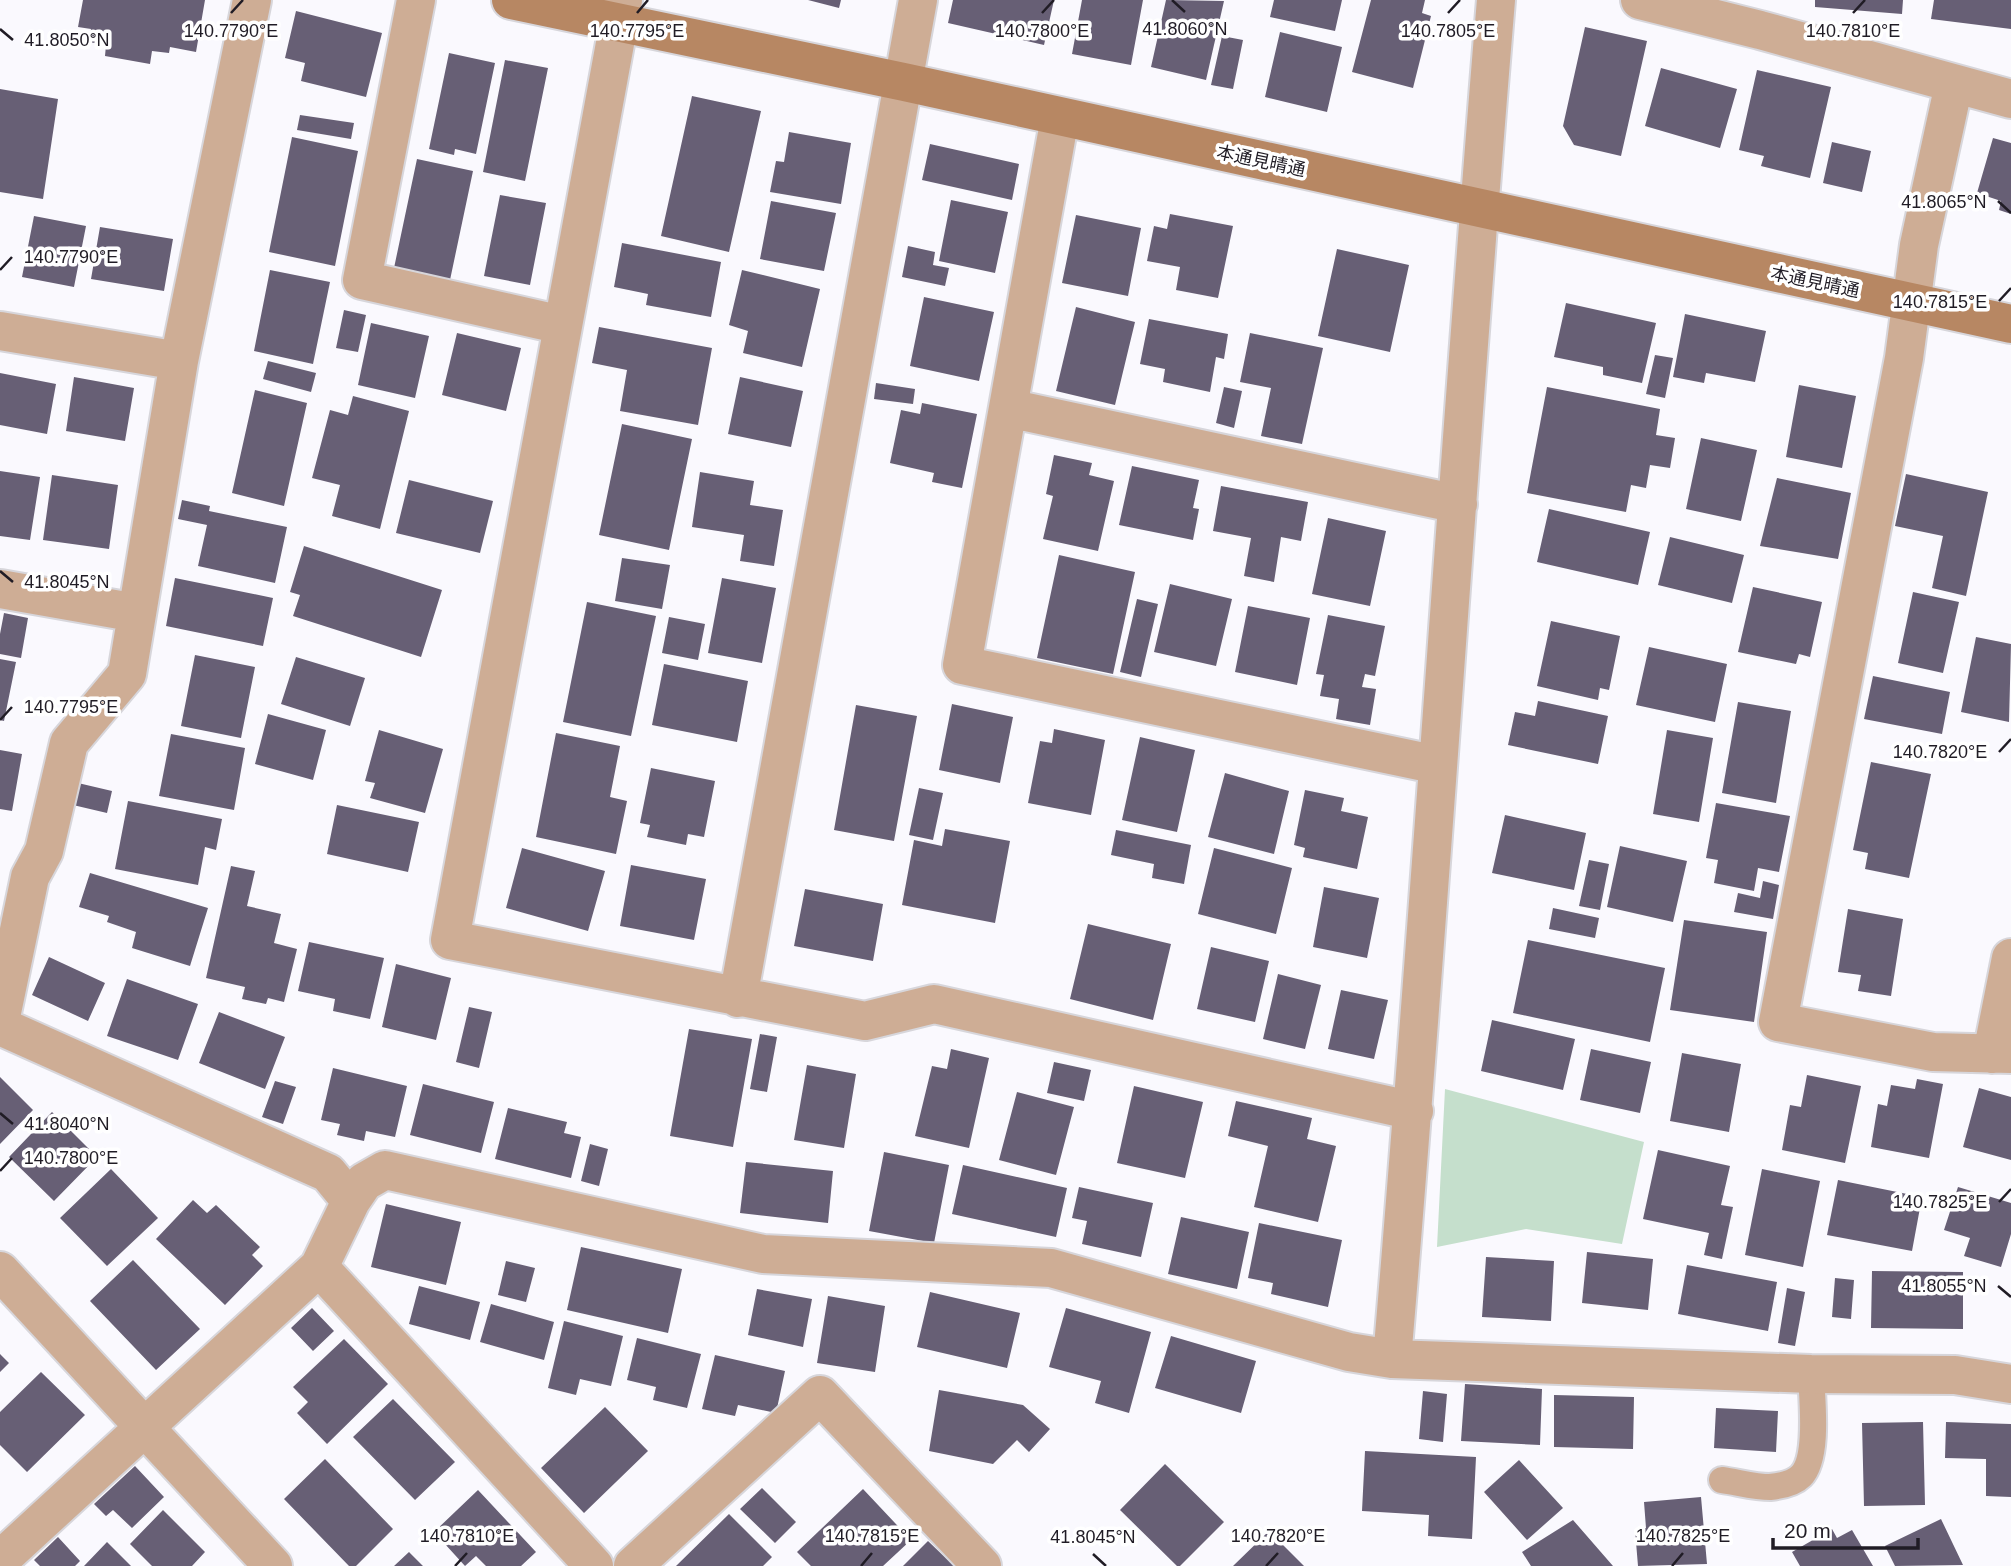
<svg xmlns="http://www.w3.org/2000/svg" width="2011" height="1566" viewBox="0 0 2011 1566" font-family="Arial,'Noto Sans JP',sans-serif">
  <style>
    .green { fill: #c5dfcc }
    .building { fill: #675f75 }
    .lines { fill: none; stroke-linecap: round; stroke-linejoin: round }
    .lane-casing { stroke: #d7d6db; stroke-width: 30 }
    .street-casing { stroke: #d7d6db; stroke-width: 42 }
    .secondary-casing { stroke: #d7d6db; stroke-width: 42 }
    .lane { stroke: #cead95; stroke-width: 26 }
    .street { stroke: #cead95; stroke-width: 38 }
    .secondary { stroke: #b78763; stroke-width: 38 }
    .ticks { fill: none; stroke: #201c25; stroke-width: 2.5 }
    .labels { text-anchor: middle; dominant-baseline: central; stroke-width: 7; stroke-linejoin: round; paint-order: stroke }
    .street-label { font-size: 18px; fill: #201c25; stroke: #fff }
    .ticks-label { font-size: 18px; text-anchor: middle; fill: #201c25; stroke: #fff; stroke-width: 7; stroke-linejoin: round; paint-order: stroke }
  </style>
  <rect width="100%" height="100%" fill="#faf9fe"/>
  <path class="green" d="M1445,1089L1644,1142L1622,1244L1526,1229L1437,1247Z"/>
  <path class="building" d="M83,0H205L196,52L170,47L169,53L152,51L150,64L105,56L106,45L89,42L91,29L78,27Z
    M808,0H841L839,8Z
    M953,0H1054L1044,45L948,23Z
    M1082,0H1143L1131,65L1072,54Z
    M1166,0L1224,1L1206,80L1151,67Z
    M1274,0H1342L1335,31L1270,17Z
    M1371,0H1425L1422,13L1431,16L1413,88L1352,72Z
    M1815,0H1903L1902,14L1815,7Z
    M1934,0H2011V29L1931,19Z
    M296,11L382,33L366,97L301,81L305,63L285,58Z
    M1585,27L1647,41L1621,156L1574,145L1563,126Z
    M1280,32L1342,47L1327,112L1265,97Z
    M1222,36L1243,40L1233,89L1211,85Z
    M449,53L495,63L476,154L455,149L454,155L429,149Z
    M505,60L548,68L525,181L483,172Z
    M1661,68L1737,89L1720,148L1645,126Z
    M1757,70L1831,87L1810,178L1761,166L1764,156L1739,150Z
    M0,89L58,99L43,199L0,192Z
    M692,96L761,111L729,252L661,236Z
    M300,115L354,123L351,139L297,130Z
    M789,132L851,143L841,204L770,192L776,161L784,162Z
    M292,137L358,151L335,266L269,252Z
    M1993,138L2011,143V214L1999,210L2001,201L1977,193Z
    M1832,142L1871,151L1862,192L1823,183Z
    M930,144L1019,164L1012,200L922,180Z
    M417,159L473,171L450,280L394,268Z
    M500,195L546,203L530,285L484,276Z
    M951,200L1008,212L995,273L939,261Z
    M771,201L836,213L824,271L760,259Z
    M1170,214L1233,226L1218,298L1176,290L1180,267L1147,261L1154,226L1167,229Z
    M1076,215L1141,228L1128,296L1062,283Z
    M34,216L86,226L74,287L22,277Z
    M100,227L173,239L164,291L91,279Z
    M622,243L721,262L711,317L646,305L648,294L614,287Z
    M908,246L935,252L933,265L949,268L945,286L902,277Z
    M1337,249L1409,265L1390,352L1318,336Z
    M270,270L330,282L313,364L254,351Z
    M742,270L820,289L802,367L743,353L748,331L729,325Z
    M924,297L994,312L979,381L910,366Z
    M1566,303L1656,323L1642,383L1603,375V367L1554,357Z
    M1076,307L1135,322L1115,405L1056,391Z
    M344,310L366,315L358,352L336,348Z
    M1685,314L1766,331L1755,382L1706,373L1704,383L1673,377Z
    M1149,319L1228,334L1224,359L1216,357L1210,392L1163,382L1165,369L1140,364Z
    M371,323L429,336L415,398L358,385Z
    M599,327L712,348L698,425L620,411L627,370L592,363Z
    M457,333L521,348L506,411L442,395Z
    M1250,333L1323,348L1302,444L1261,436L1271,388L1240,382Z
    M1655,355L1673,358L1665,398L1646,394Z
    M268,361L316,373L311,392L263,379Z
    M0,373L56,384L47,434L0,425Z
    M74,377L134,388L125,441L66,431Z
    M740,377L803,391L791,447L728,434Z
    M876,383L915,389L913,404L874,399Z
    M1799,385L1856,396L1842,468L1786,457Z
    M1224,387L1242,391L1234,428L1216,423Z
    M1547,387L1660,409L1656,435L1675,438L1670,468L1650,465L1646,488L1631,485L1626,512L1527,493Z
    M255,390L307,403L284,506L232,493Z
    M353,396L409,411L380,529L332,516L340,485L312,478L330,410L348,415Z
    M922,403L977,414L962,488L932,482L934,473L890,463L901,410L920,414Z
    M622,424L692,439L669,550L599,535Z
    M1701,438L1757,450L1741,521L1686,509Z
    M1054,455L1092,463L1089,475L1114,481L1098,551L1043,539L1053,496L1046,494Z
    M1132,466L1199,480L1193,508L1199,509L1193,540L1119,525Z
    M0,471L40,477L30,540L0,536Z
    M700,472L754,481L750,505L783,510L774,566L740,561L744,535L692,527Z
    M1906,474L1988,492L1966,596L1932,588L1943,536L1895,526Z
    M52,475L118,485L109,549L43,540Z
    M1777,478L1851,493L1838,559L1760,546Z
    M409,480L493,501L480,553L396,533Z
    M1221,486L1308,502L1301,541L1281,537L1274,582L1244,576L1251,538L1213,531Z
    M182,500L210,506L209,511L287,527L275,583L198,566L207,525L178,519Z
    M1549,509L1650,532L1638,585L1537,562Z
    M1328,518L1386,531L1370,606L1312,594Z
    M1670,537L1744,555L1732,603L1658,585Z
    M304,546L442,590L421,657L293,616L300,595L290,592Z
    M1059,555L1135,572L1113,674L1037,658Z
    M622,558L670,565L662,609L615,601Z
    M175,578L273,598L263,646L166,626Z
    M722,578L776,588L762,663L708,653Z
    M1170,584L1232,599L1216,666L1154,652Z
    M1753,587L1822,602L1810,657L1799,654L1796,664L1738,652Z
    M1913,592L1959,602L1943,673L1898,663Z
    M1137,599L1158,604L1141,677L1120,672Z
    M587,602L656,616L631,736L563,722Z
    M1248,606L1310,618L1297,685L1235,672Z
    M4,613L28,618L21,658L0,654V634Z
    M1328,615L1385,626L1375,676L1365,674L1362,687L1376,689L1370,725L1336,719L1339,699L1320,696L1324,675L1316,674Z
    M669,617L705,624L698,660L662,653Z
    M1551,621L1620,636L1609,690L1600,688L1598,700L1537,686Z
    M1976,637L2011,644L2009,722L1961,712Z
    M1649,647L1727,664L1715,722L1636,705Z
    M195,655L255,667L241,738L181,726Z
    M296,657L365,678L350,726L281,704Z
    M0,659L16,662L4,721L0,720Z
    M664,664L748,681L737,742L652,725Z
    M1873,676L1950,692L1942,734L1864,719Z
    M1538,701L1608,716L1598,764L1508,745L1515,712L1535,716Z
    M1738,702L1791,711L1776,803L1722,793Z
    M952,704L1013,717L1000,783L939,770Z
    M856,705L917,716L894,841L834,830Z
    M268,714L326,730L313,780L255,764Z
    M1054,729L1105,740L1091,815L1028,803L1040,741L1052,743Z
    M379,730L443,749L425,813L370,798L375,783L365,781Z
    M1667,730L1713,738L1699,822L1653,814Z
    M556,733L620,746L610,797L627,801L616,854L536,837Z
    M171,734L245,748L234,810L159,796Z
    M1140,737L1195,750L1177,832L1122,820Z
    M0,750L22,754L12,811L0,809Z
    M1871,762L1931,774L1909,878L1865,869L1868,853L1853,850Z
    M651,768L715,781L704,837L688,834L686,845L647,837L650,825L640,823Z
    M1225,773L1289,791L1274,854L1208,837Z
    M78,783L112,791L107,813L73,805Z
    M919,788L943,793L933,840L909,835Z
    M1305,790L1344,798L1341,811L1368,817L1357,869L1303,857L1305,848L1294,845Z
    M128,801L222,819L216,850L205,847L198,885L115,869Z
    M1716,803L1790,816L1779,872L1758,868L1754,891L1714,883L1718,860L1706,858Z
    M337,805L419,822L408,872L327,854Z
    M1505,815L1586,833L1574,890L1492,873Z
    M945,829L1010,841L995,923L902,905L914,840L942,846Z
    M1116,830L1191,845L1184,884L1152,878L1154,864L1111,855Z
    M1620,846L1687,861L1673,922L1607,907Z
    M522,848L605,871L588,931L506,908Z
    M1214,848L1292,868L1276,934L1198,914Z
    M1589,860L1609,864L1600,910L1579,906Z
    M631,865L706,879L694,940L620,926Z
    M231,866L255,871L247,906L281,914L274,943L297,949L284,1002L268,998L266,1004L242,999L245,987L206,978Z
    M90,873L208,908L190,966L132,948L136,932L107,922L109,916L79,907Z
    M1763,881L1779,885L1773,919L1734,912L1738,893L1760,898Z
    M1324,887L1379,898L1367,958L1313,947Z
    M805,889L883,904L873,961L794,946Z
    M1553,908L1599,918L1595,938L1549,929Z
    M1848,909L1903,919L1891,996L1858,991L1861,975L1838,972Z
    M1684,920L1767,932L1754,1022L1670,1010Z
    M1088,924L1171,944L1153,1020L1070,999Z
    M1528,940L1665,968L1650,1042L1513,1013Z
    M309,942L384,958L370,1019L333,1011L335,999L298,991Z
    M1211,947L1269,961L1255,1022L1197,1009Z
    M49,957L105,983L88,1021L32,995Z
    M396,964L451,978L436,1040L382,1027Z
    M1278,974L1321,985L1305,1049L1263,1039Z
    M127,979L198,1004L178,1060L107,1036Z
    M1341,990L1388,1000L1374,1059L1328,1049Z
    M469,1007L492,1012L479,1068L456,1062Z
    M219,1012L285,1037L265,1089L199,1063Z
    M1492,1020L1575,1039L1563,1090L1481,1071Z
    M689,1029L752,1039L733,1147L670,1136Z
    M760,1034L777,1037L767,1092L750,1089Z
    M951,1049L989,1058L969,1148L915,1136L932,1066L947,1069Z
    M1591,1049L1651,1062L1640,1113L1580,1100Z
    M1682,1053L1741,1064L1729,1132L1670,1121Z
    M1054,1062L1091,1070L1084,1101L1047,1093Z
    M807,1065L856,1074L844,1148L794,1140Z
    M333,1068L407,1086L395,1137L366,1131L364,1141L337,1135L340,1124L321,1120Z
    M1807,1075L1861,1086L1845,1163L1782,1150L1790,1105L1801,1107Z
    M0,1077L33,1110L0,1144Z
    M1917,1079L1943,1084L1929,1158L1871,1147L1878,1104L1887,1106L1891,1085L1915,1089Z
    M275,1081L296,1087L283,1124L262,1117Z
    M423,1084L494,1102L481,1153L410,1135Z
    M1134,1086L1203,1102L1185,1178L1117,1163Z
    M1979,1088L2011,1097V1160L1963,1147Z
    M1017,1092L1074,1107L1056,1175L999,1160Z
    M1236,1101L1312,1118L1307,1139L1336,1146L1318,1222L1254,1207L1268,1146L1228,1136Z
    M508,1108L567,1122L564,1133L581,1137L571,1178L495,1159Z
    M52,1112L97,1157L54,1201L9,1157Z
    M590,1144L608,1149L599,1186L581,1181Z
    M1658,1150L1730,1166L1721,1205L1733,1207L1722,1259L1704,1255L1709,1233L1643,1219Z
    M884,1152L949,1165L934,1243L869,1231Z
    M746,1162L833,1171L828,1223L740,1213Z
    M963,1165L1067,1188L1056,1237L952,1214Z
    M111,1169L158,1218L107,1266L60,1218Z
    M1762,1169L1820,1181L1803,1267L1745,1255Z
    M1838,1180L1922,1197L1912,1251L1827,1235Z
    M1079,1187L1153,1203L1141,1257L1082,1244L1087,1221L1072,1218Z
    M1958,1187L2011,1203V1234L2001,1267L1964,1256L1970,1238L1944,1230Z
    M193,1200L207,1213L216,1205L260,1247L252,1255L263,1266L225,1305L156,1239Z
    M386,1204L461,1222L446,1285L371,1267Z
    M1181,1217L1249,1232L1237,1289L1168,1274Z
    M1259,1223L1342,1240L1328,1307L1271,1294L1273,1283L1248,1278Z
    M581,1247L682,1269L668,1333L567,1310Z
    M1587,1252L1653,1259L1648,1310L1582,1303Z
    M1486,1257L1554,1261L1551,1321L1482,1317Z
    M133,1260L200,1329L156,1370L90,1301Z
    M506,1261L535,1268L526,1302L498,1295Z
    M1687,1265L1777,1282L1768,1331L1678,1314Z
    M1872,1271L1963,1272V1329L1871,1328Z
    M1835,1278L1854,1280L1851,1319L1832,1317Z
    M419,1286L480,1302L470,1340L409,1324Z
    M1787,1288L1805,1292L1795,1346L1778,1343Z
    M757,1289L812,1299L803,1347L748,1335Z
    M930,1292L1020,1313L1007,1368L917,1347Z
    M828,1296L885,1306L875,1372L817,1363Z
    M491,1304L554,1322L544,1360L480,1342Z
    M312,1308L334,1331L313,1351L291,1328Z
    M1066,1308L1151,1332L1129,1413L1095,1403L1101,1381L1049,1367Z
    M564,1321L623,1336L611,1386L580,1379L576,1395L548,1388Z
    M1171,1336L1256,1361L1241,1413L1155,1388Z
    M637,1338L701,1354L687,1408L653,1400L656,1387L627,1380Z
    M344,1339L388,1384L327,1444L297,1413L308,1402L293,1387Z
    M0,1354L9,1363L0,1372Z
    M715,1355L785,1371L776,1413L738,1405L735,1416L702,1409Z
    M41,1372L85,1415L27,1472L0,1445V1412Z
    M1465,1384L1542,1389L1540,1445L1461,1441Z
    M939,1390L1023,1405L1050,1429L1029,1452L1017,1440L993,1464L929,1451Z
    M1423,1391L1447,1394L1443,1442L1419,1439Z
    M1554,1395L1634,1397L1633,1449L1554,1447Z
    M393,1399L455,1462L415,1500L353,1437Z
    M605,1407L648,1451L584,1513L541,1468Z
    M1716,1408L1778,1411L1776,1452L1714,1448Z
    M1923,1422L1925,1505L1864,1506L1862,1423Z
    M1946,1422L2011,1424V1497L1986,1496V1459L1945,1458Z
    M1365,1451L1476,1457L1472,1539L1428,1536L1429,1515L1362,1511Z
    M325,1459L393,1529L356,1566H349L284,1499Z
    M1519,1460L1563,1508L1527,1540L1484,1492Z
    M1165,1464L1224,1522L1180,1566H1177L1120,1510Z
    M135,1466L164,1497L132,1528L113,1510L106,1516L94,1504Z
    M762,1488L796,1522L775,1543L740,1509Z
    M863,1489L911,1540L883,1566H811L797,1552Z
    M478,1490L536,1552L521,1566H486L476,1556L465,1566L434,1532Z
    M1701,1497L1707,1564L1638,1566L1635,1530L1646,1528L1644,1502Z
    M163,1510L205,1552L192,1566H152L130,1544Z
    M729,1514L772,1557L763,1566H676Z
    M1941,1519L1963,1565L1895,1566L1885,1546Z
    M1573,1520L1613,1566H1531L1522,1552Z
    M1832,1529L1837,1538L1852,1530L1873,1566H1800L1792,1552Z
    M1269,1531L1304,1566H1233Z
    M58,1537L80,1561L75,1566H40L34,1560Z
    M928,1541L954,1566H903Z
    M107,1542L131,1566H84Z
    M409,1552L423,1566H394Z"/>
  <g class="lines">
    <g class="lane-casing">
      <path id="lane" d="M1722,1480C1737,1482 1755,1487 1770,1487C1780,1486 1794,1483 1801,1476C1819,1458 1812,1399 1811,1374"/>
    </g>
    <g class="street-casing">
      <path id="street" d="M416,0L362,280L562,325
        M623,0L450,940L865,1021L934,1004L1414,1111
        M1640,0L1760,30L2011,99
        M1954,84L1919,245L1904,358L1778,1022L1933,1052L2011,1054
        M1060,117L962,665L1438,765
        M0,331L179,361
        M1008,408L1458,504
        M0,589L137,613
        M738,998L918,0
        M0,1022L30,877L44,851L69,743L127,674L179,361L252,0
        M0,1026L328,1173L351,1201
        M1992,1054L2011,958
        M319,1267L594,1566
        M0,1271L273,1566
        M1392,1359C1431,906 1458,453 1496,0
        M0,1560L319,1267L351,1201L364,1182L385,1170L763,1254L1051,1268L1349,1352L1392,1359L1811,1374L1955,1375L2011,1384
        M633,1566L820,1395L982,1566"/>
    </g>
    <g class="secondary-casing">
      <path id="secondary" d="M511,0L904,82L2011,324"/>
    </g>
    <use href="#lane" class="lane"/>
    <use href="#street" class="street"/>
    <use href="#secondary" class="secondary"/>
  </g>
  <path class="ticks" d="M1172,0L1185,12M231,13L243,0M637,13L648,0M1042,13L1054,0M1448,13L1460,0M1853,13L1865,0M0,29L13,40M1998,201L2011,213M0,270L12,257M1999,301L2011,288M0,571L13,582M0,720L12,707M1999,752L2011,739M0,1113L13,1124M0,1171L12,1158M1999,1202L2011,1189M1998,1286L2011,1297M1093,1554L1106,1566M455,1566L467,1553M861,1566L872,1553M1266,1566L1278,1553M1672,1566L1683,1553"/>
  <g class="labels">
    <g class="street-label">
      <text transform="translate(1261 161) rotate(12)">本通見晴通</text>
      <text transform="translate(1815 282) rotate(12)">本通見晴通</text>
    </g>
  </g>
  <g class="ticks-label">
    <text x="1185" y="35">41.8060°N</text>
    <text x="231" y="37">140.7790°E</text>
    <text x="637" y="37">140.7795°E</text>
    <text x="1042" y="37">140.7800°E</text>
    <text x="1448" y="37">140.7805°E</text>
    <text x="1853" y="37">140.7810°E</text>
    <text x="67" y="46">41.8050°N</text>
    <text x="1944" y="208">41.8065°N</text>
    <text x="71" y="263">140.7790°E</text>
    <text x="1940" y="308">140.7815°E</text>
    <text x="67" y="588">41.8045°N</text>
    <text x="71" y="713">140.7795°E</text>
    <text x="1940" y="758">140.7820°E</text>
    <text x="67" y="1130">41.8040°N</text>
    <text x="71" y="1164">140.7800°E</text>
    <text x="1940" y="1208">140.7825°E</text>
    <text x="1944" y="1292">41.8055°N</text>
    <text x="467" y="1542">140.7810°E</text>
    <text x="872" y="1542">140.7815°E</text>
    <text x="1278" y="1542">140.7820°E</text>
    <text x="1683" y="1542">140.7825°E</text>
    <text x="1093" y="1543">41.8045°N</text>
  </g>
  <path d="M1773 1538v10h145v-10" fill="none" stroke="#201c25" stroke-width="3.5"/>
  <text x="1784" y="1538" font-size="21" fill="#201c25" stroke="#ffffff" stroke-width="5" paint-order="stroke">20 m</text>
</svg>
